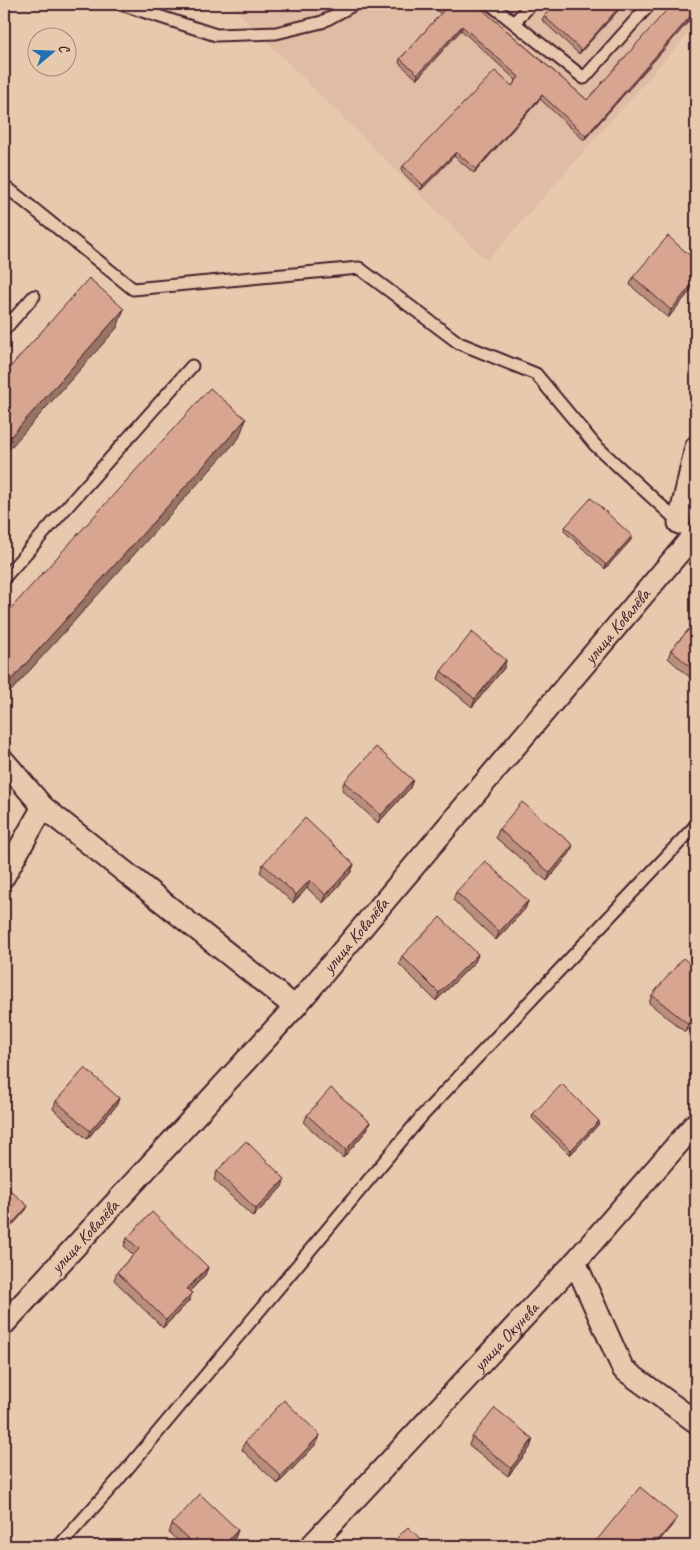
<svg xmlns="http://www.w3.org/2000/svg" width="700" height="1550" viewBox="0 0 700 1550" font-family="Caveat,sans-serif">
  <style>
    .built { fill: #dfbca3 }
    .lines { fill: none; stroke-linecap: round; stroke-linejoin: round }
    .lane-casing { stroke: #4a1f2b; stroke-width: 15 }
    .street-casing { stroke: #4a1f2b; stroke-width: 25 }
    .lane { stroke: #e7caae; stroke-width: 11 }
    .street { stroke: #e7caae; stroke-width: 21 }
    .wall { fill: #b98e7c; stroke: #4a1f2b }
    .shaded-wall { fill: #967465; stroke: #4a1f2b }
    .building { fill: #d7a590; stroke: #4a1f2b }
    .labels { text-anchor: middle; dominant-baseline: central; stroke-width: 4; stroke-linejoin: round; paint-order: stroke }
    .street-label { font-size: 18px; fill: #4a1f2b; stroke: #e7caae }
  </style>
  <rect width="100%" height="100%" fill="#e7caae"/>
  <filter id="ink" filterUnits="userSpaceOnUse"><feTurbulence type="fractalNoise" baseFrequency=".02" numOctaves="2"/><feDisplacementMap in="SourceGraphic" scale="10" xChannelSelector="R" yChannelSelector="G"/><feConvolveMatrix kernelMatrix="1 2 1 2 8 2 1 2 1" color-interpolation-filters="sRGB"/></filter>
  <g filter="url(#ink)">
    <path class="built" d="M229,4H696V25L487,261Z"/>
    <g class="lines">
      <g class="lane-casing">
        <path id="lane" d="M121,4L216,35L276,33L322,22L355,4
          M490,4L584,78L650,4
          M514,23L531,4
          M4,185L133,289L359,268L459,343L536,374L595,445L681,524
          M4,330L34,296
          M4,578L192,366
          M59,1546L118,1480L422,1116L696,825"/>
      </g>
      <g class="street-casing">
        <g id="street">
          <path d="M679,523L696,447"/>
          <path d="M4,761L43,807L295,1007"/>
          <path d="M4,876L43,807"/>
          <path d="M575,1262L623,1369L696,1422"/>
          <path id="s1" d="M4,1324L295,1007L693,536"/>
          <path id="s2" d="M311,1546L575,1262L696,1123"/>
        </g>
      </g>
      <use href="#lane" class="lane"/>
      <use href="#street" class="street"/>
    </g>
    <path class="wall" d="M429,4H476L587,100L696,4V13L584,140L540,99L474,173L454,156L421,190L401,171L403,166L512,86L516,80L461,30L417,79L399,63L400,59L441,14Z
      M624,4L579,54L542,20L544,16Z
      M696,261V284L668,318L630,285L633,277Z
      M565,527L631,540L605,569L564,531Z
      M696,621V683L668,658L671,650Z
      M506,660L504,668L472,707L438,679L441,671Z
      M344,782L410,788L378,823L342,790Z
      M499,829L570,853L547,881L496,838Z
      M263,864H354L351,872L323,903L307,888L293,903L260,872Z
      M456,892L528,901L525,909L496,940L453,900Z
      M478,954L475,962L436,1001L399,964L402,956Z
      M696,969V1019L685,1032L649,1003L652,995Z
      M119,1098L116,1106L87,1139L53,1109L56,1101Z
      M533,1114L599,1121L598,1125L570,1155L532,1118Z
      M307,1115L370,1122L367,1130L343,1158L304,1123Z
      M217,1171L282,1187L253,1217L214,1180Z
      M127,1238L208,1267L205,1275L190,1291L189,1301L163,1328L114,1280L117,1272L133,1255L124,1246Z
      M696,1247V1255L694,1253Z
      M320,1435L317,1443L278,1484L242,1450L245,1442Z
      M472,1437L530,1448L508,1476L469,1445Z
      M172,1524L238,1530L235,1538L228,1546H184L169,1533Z"/>
    <path class="shaded-wall" d="M622,4H624L579,54L581,50Z
      M696,10V13L584,140L586,136Z
      M462,26L461,30L417,79L418,74Z
      M542,95L540,99L474,173L476,169Z
      M456,152L454,156L421,190L423,185Z
      M696,280V284L668,318L671,310Z
      M124,309L117,328L4,455V444Z
      M246,419L239,438L4,699V688Z
      M632,536L631,540L605,569L606,565Z
      M506,660L504,668L472,707L475,699Z
      M413,780L410,788L378,823L381,815Z
      M573,845L570,853L547,881L550,873Z
      M354,864L351,872L323,903L326,895Z
      M310,880L307,888L293,903L296,895Z
      M528,901L525,909L496,940L499,932Z
      M478,954L475,962L436,1001L439,993Z
      M696,1014V1019L685,1032L688,1024Z
      M119,1098L116,1106L87,1139L90,1131Z
      M599,1121L598,1125L570,1155L571,1150Z
      M370,1122L367,1130L343,1158L346,1150Z
      M285,1179L282,1187L253,1217L256,1209Z
      M28,1206L26,1210L4,1235V1233Z
      M208,1267L205,1275L184,1297L187,1289Z
      M192,1293L189,1301L163,1328L166,1320Z
      M320,1435L317,1443L278,1484L281,1476Z
      M533,1439L530,1448L508,1476L511,1468Z
      M677,1518L675,1522L655,1546H653Z
      M238,1530L235,1538L228,1546H223Z"/>
    <path class="building" d="M435,4H476L587,100L672,4H696V10L586,136L542,95L476,169L456,152L423,185L403,166L495,71L512,86L519,77L462,26L418,74L400,59L443,11Z
      M555,4H622L581,50L544,16Z
      M668,236L696,261V280L671,310L633,277Z
      M89,278L124,309L4,444V374Z
      M210,388L246,419L4,688V616Z
      M591,498L632,536L606,565L565,527Z
      M696,621V672L671,650Z
      M472,632L506,660L475,699L441,671Z
      M376,747L413,780L381,815L344,782Z
      M522,802L573,845L550,873L499,829Z
      M305,818L354,864L326,895L310,880L296,895L263,864Z
      M485,861L528,901L499,932L456,892Z
      M440,917L478,954L439,993L402,956Z
      M683,958L696,969V1014L688,1024L652,995Z
      M85,1068L119,1098L90,1131L56,1101Z
      M562,1084L599,1121L571,1150L533,1114Z
      M331,1088L370,1122L346,1150L307,1115Z
      M246,1141L285,1179L256,1209L217,1171Z
      M4,1185L28,1206L4,1233Z
      M152,1212L208,1267L187,1289L192,1293L166,1320L117,1272L139,1249L127,1238Z
      M284,1400L320,1435L281,1476L245,1442Z
      M495,1408L533,1439L511,1468L472,1437Z
      M640,1487L677,1518L653,1546H592Z
      M200,1494L238,1530L223,1546H196L172,1524Z
      M408,1527L428,1546H389Z"/>
  </g>
  <g class="labels">
    <g class="street-label">
      <text stroke="none"><textPath href="#s1" startOffset="929">улица Ковалёва</textPath></text>
      <text stroke="none"><textPath href="#s1" startOffset="524">улица Ковалёва</textPath></text>
      <text stroke="none"><textPath href="#s1" startOffset="119">улица Ковалёва</textPath></text>
      <text stroke="none"><textPath href="#s2" startOffset="286">улица Окунева</textPath></text>
    </g>
  </g>
  <rect width="700" height="1550" fill="none" stroke="#e7caae" stroke-width="20"/>
  <rect x="10" y="10" width="680" height="1530" fill="none" stroke="#4a1f2b" stroke-width="2" filter="url(#ink)"/>
  <g transform="translate(52 52) rotate(71)"><circle r="24" fill="#e7caae" stroke="#a8867a"/>
  <path d="M0-4L9 19L0 12L-9 19Z" fill="#1f6fb2"/>
  <text y="-8" font-size="14" font-weight="bold" text-anchor="middle" fill="#4a1f2b">С</text>
  </g>
</svg>
